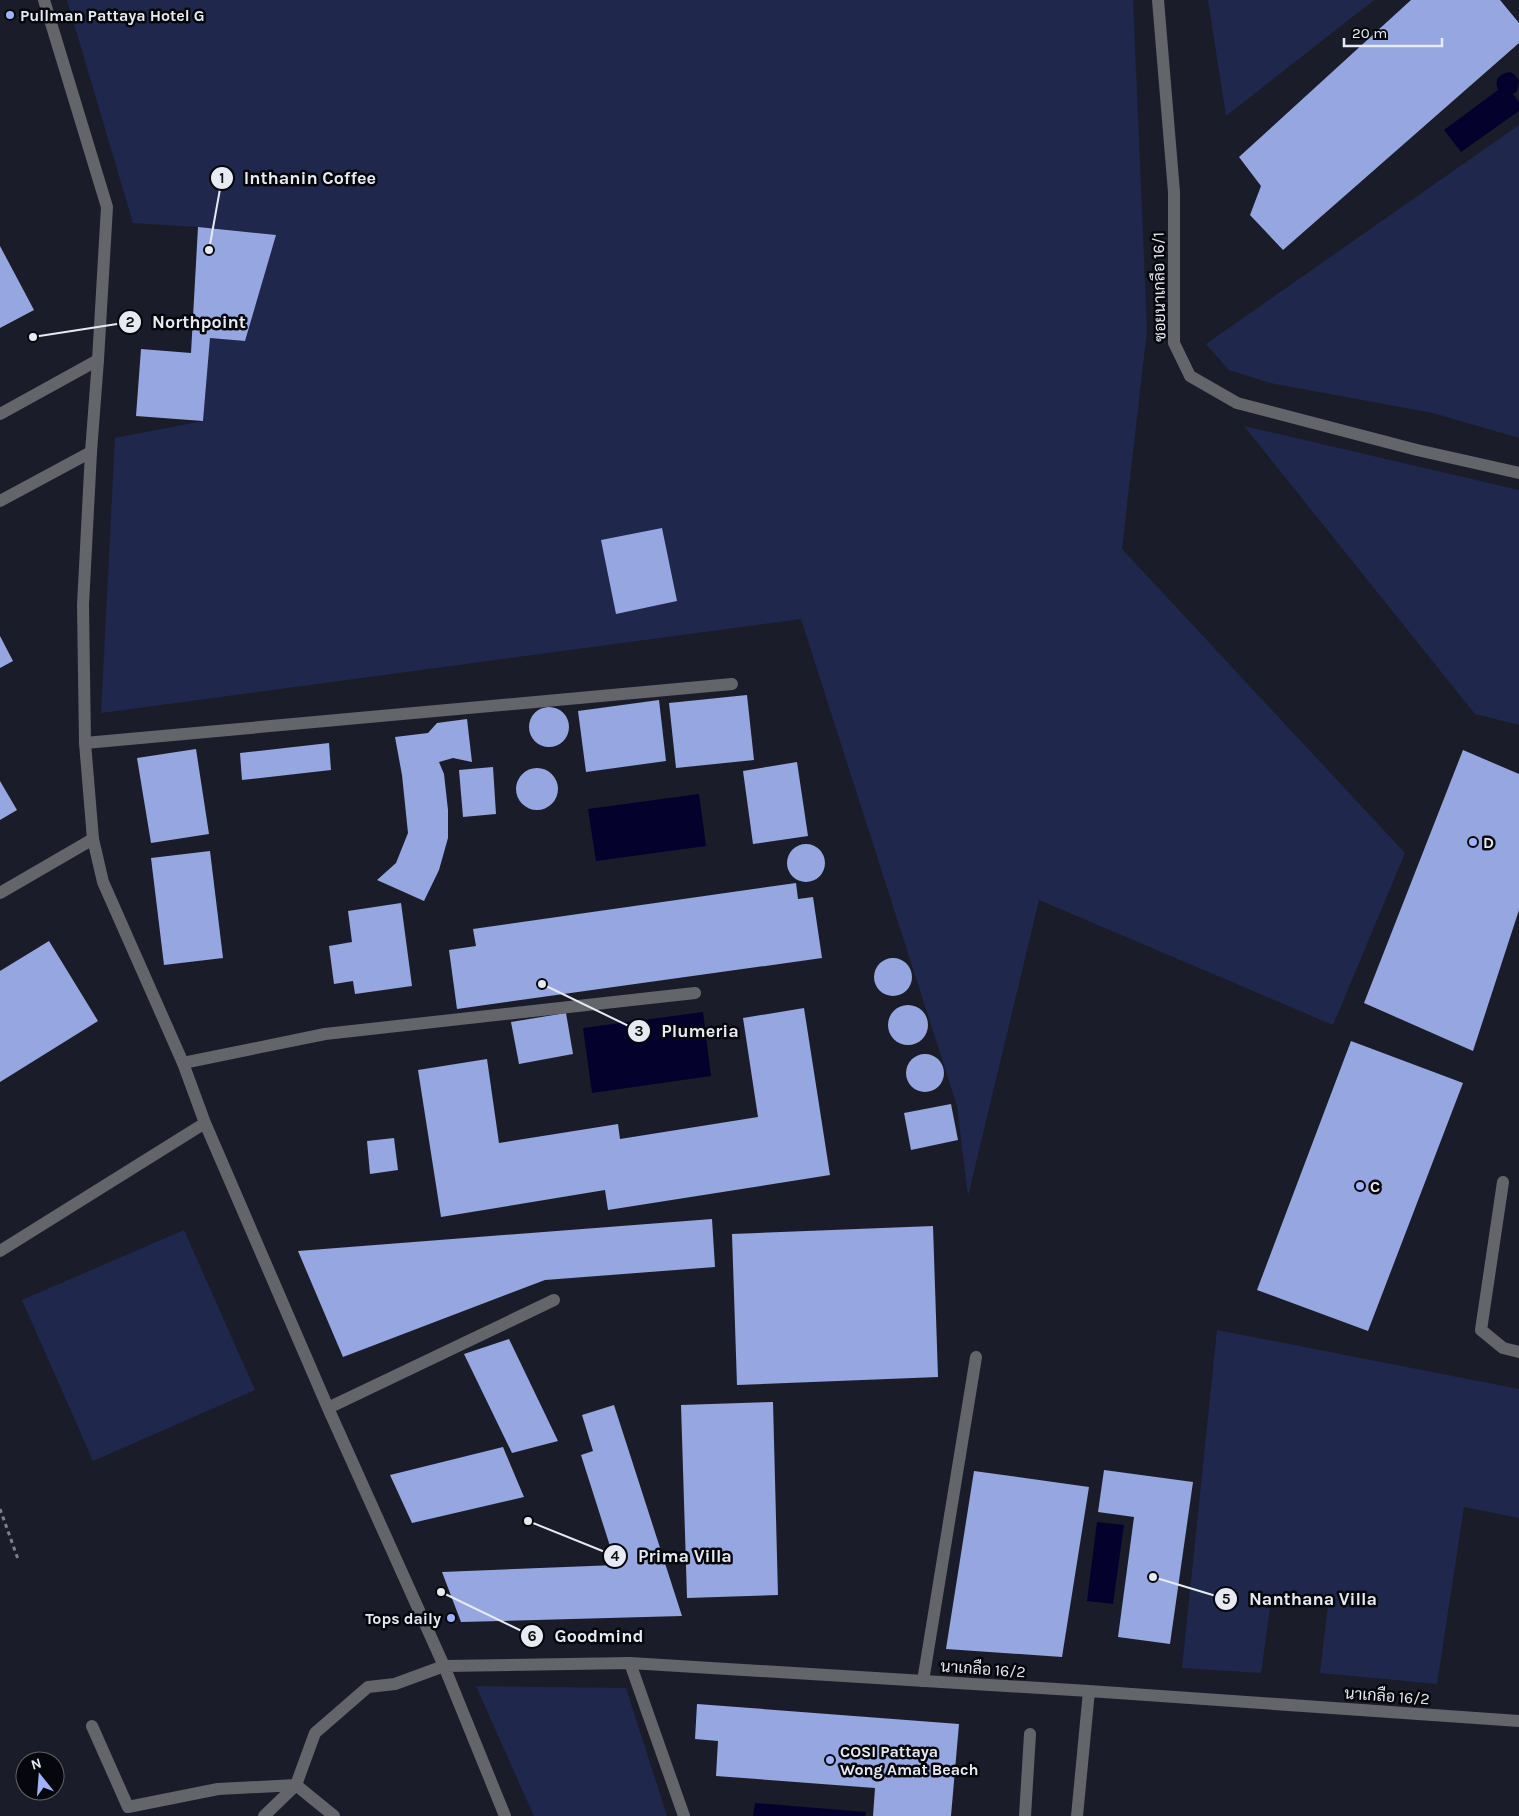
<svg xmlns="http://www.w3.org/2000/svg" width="1519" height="1816" viewBox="0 0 1519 1816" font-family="Karla,Sarabun,sans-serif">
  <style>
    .green { fill: #1f274c }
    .water { fill: #04012d }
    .building { fill: #96a6e0 }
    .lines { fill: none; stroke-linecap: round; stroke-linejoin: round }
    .path { stroke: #7d808a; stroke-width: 3; stroke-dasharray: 4 4; stroke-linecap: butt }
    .lane { stroke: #63656b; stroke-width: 12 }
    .street { stroke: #63656b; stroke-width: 12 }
    .poi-dot { fill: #9fb3fd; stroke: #06070c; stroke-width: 2 }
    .labels { text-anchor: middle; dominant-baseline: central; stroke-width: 5; stroke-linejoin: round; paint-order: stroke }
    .poi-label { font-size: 16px; font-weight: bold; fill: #e7eaf2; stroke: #06070c; text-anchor: start }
    .street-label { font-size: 16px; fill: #e7eaf2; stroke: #06070c }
    .leader { fill: none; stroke: #e7eaf2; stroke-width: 2 }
    .callout-dot { fill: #e7eaf2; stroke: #06070c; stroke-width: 2 }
    .mark-label { font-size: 15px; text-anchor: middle; font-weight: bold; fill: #111 }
    .callout-label { font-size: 18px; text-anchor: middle; font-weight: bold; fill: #e7eaf2; stroke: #06070c; stroke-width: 5; stroke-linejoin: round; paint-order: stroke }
  </style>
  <rect width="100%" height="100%" fill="#1a1d29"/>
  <path class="green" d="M67,0H1133L1147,330L1122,549L1405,853L1333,1025L1039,900L968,1196L957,1106L801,619L101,713L115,438L203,421L210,338L245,341L275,235L198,227L133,223Z
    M1208,0H1374L1226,116Z
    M1519,125V438L1433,413L1270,383L1229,370L1206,344Z
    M1244,426L1519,490V725L1475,714Z
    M184,1230L255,1390L93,1461L22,1300Z
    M1217,1330L1519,1389V1518L1464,1507L1437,1684L1320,1673L1328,1605L1271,1601L1261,1673L1182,1668Z
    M476,1686L626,1688L667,1816H534Z"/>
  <path class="water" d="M1510,72L1514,74L1519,81L1517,91L1513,94L1519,102V111L1461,152L1444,130L1498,90C1494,79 1499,74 1510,72Z
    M699,794L706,846L596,861L588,809Z
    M703,1012L711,1076L592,1093L583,1028Z
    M1097,1522L1124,1525L1113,1604L1087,1601Z
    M755,1803L866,1812L865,1816H753Z"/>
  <path class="building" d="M1411,0H1500L1519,23V43L1283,250L1250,215L1261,186L1239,157Z
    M198,227L276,235L245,341L210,338L203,421L136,416L141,349L191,353Z
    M0,246L34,310L0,328Z
    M662,528L677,601L616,614L601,540Z
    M0,636L13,661L0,668Z
    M747,695L754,760L676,768L669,703Z
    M659,700L666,761L586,772L578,711Z
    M529 727a20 20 0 1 1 40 0a20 20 0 1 1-40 0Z
    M467,719L472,762L453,758L439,762L444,774L448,810V838L439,870L424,901L377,880L396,863L408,833L402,775L395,737L428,733L437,723Z
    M329,743L331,770L242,780L240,753Z
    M196,749L209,834L151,843L137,758Z
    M1463,750L1519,774V910L1473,1051L1364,1003Z
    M797,762L808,836L753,844L743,771Z
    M493,767L496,814L463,817L459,770Z
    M516 789a21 21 0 1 1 42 0a21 21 0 1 1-42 0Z
    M0,781L17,810L0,820Z
    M787 863a19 19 0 1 1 38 0a19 19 0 1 1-38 0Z
    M210,851L223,958L164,965L151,858Z
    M796,883L798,899L813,897L822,958L457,1009L449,950L476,946L473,929Z
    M401,903L412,986L355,994L353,981L334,984L329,946L352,942L348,911Z
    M49,941L98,1021L0,1082V971Z
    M874 977a19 19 0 1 1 38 0a19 19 0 1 1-38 0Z
    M888 1025a20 20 0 1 1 40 0a20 20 0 1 1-40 0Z
    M804,1008L830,1175L608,1210L605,1190L441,1217L418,1070L487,1059L499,1143L618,1124L620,1139L758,1117L743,1018Z
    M566,1013L573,1054L519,1064L511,1022Z
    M1351,1041L1463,1083L1368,1331L1257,1290Z
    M906 1073a19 19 0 1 1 38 0a19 19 0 1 1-38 0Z
    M951,1104L958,1140L911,1150L904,1113Z
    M394,1138L398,1170L370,1174L367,1141Z
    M712,1219L715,1267L545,1280L343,1357L298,1251Z
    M933,1226L938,1377L737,1385L732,1234Z
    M509,1339L558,1441L512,1453L464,1354Z
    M773,1402L778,1595L687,1598L681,1405Z
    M614,1405L682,1616L461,1622L442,1572L616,1565L581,1455L593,1451L582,1415Z
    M503,1447L524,1497L412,1523L390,1475Z
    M1104,1470L1193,1482L1170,1644L1118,1637L1134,1517L1098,1512Z
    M974,1471L1089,1487L1062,1657L946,1649Z
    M697,1704L959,1724L951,1816H873L875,1788L716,1776L718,1741L695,1739Z"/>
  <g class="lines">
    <path class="path" d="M0,1509L18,1559"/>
    <path class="lane" d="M0,414L98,360
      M0,501L91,452
      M85,743L732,684
      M0,893L93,839
      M183,1063L325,1034L695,993
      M1503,1182L1481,1330L1503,1348L1519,1352
      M630,1663L684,1816
      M923,1681L976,1357
      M92,1726L128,1807L218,1789L296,1785L334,1816
      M264,1816L296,1785L315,1733L368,1687L395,1684L444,1666
      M1025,1816L1030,1734"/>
    <path class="street" d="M44,0L107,207L98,360L91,452L83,605L85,743L93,839L103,882L183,1063L205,1123L328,1408L444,1666L505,1816
      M1158,0L1174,192V343L1190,376L1237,403L1417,450L1519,473
      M0,1251L205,1123
      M328,1408L554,1300
      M444,1666L630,1663L1089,1691L1519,1721
      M1077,1816L1089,1691"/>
  </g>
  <g class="poi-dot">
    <circle cx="10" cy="15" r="5"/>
    <circle cx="1473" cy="842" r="5"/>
    <circle cx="1360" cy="1186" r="5"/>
    <circle cx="451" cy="1618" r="5"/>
    <circle cx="830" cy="1760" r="5"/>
  </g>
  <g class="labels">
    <g class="poi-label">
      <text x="20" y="15">Pullman Pattaya Hotel G</text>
      <text x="1483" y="842">D</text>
      <text x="1370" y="1186">C</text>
      <text x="441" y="1618" text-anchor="end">Tops daily</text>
      <text x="840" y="1751">COSI Pattaya<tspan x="840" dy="18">Wong Amat Beach</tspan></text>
    </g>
    <g class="street-label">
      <text transform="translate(1159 287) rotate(-91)">ซอยนาเกลือ 16/1</text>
      <text transform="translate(983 1669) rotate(4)">นาเกลือ 16/2</text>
      <text transform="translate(1387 1696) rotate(4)">นาเกลือ 16/2</text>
    </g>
  </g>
  <path class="leader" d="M209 250L222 178M33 337L130 322M542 984L639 1031M528 1521L615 1556M1153 1577L1226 1599M441 1592L532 1636"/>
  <g class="callout-dot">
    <circle cx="209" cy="250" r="5"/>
    <circle cx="33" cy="337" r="5"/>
    <circle cx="542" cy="984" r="5"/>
    <circle cx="528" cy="1521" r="5"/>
    <circle cx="1153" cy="1577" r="5"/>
    <circle cx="441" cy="1592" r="5"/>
    <circle cx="222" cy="178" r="12"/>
    <circle cx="130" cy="322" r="12"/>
    <circle cx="639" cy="1031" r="12"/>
    <circle cx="615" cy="1556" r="12"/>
    <circle cx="1226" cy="1599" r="12"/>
    <circle cx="532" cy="1636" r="12"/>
  </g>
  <g class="mark-label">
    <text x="222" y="183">1</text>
    <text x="130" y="327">2</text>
    <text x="639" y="1036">3</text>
    <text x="615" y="1561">4</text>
    <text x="1226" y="1604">5</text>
    <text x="532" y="1641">6</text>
  </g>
  <g class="callout-label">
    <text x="310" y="184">Inthanin Coffee</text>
    <text x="199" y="328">Northpoint</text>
    <text x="700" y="1037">Plumeria</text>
    <text x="685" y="1562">Prima Villa</text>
    <text x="1313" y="1605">Nanthana Villa</text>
    <text x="599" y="1642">Goodmind</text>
  </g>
  <g transform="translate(40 1776) rotate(343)"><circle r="24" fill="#06070c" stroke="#606268"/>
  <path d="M0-4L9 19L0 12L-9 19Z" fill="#9fb3fd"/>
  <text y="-8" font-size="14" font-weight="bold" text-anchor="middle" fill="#e7eaf2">N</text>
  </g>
  <path d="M1344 38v8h98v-8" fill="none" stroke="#e7eaf2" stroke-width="2.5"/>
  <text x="1352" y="38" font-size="15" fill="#e7eaf2" stroke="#06070c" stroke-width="4" paint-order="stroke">20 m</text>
</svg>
